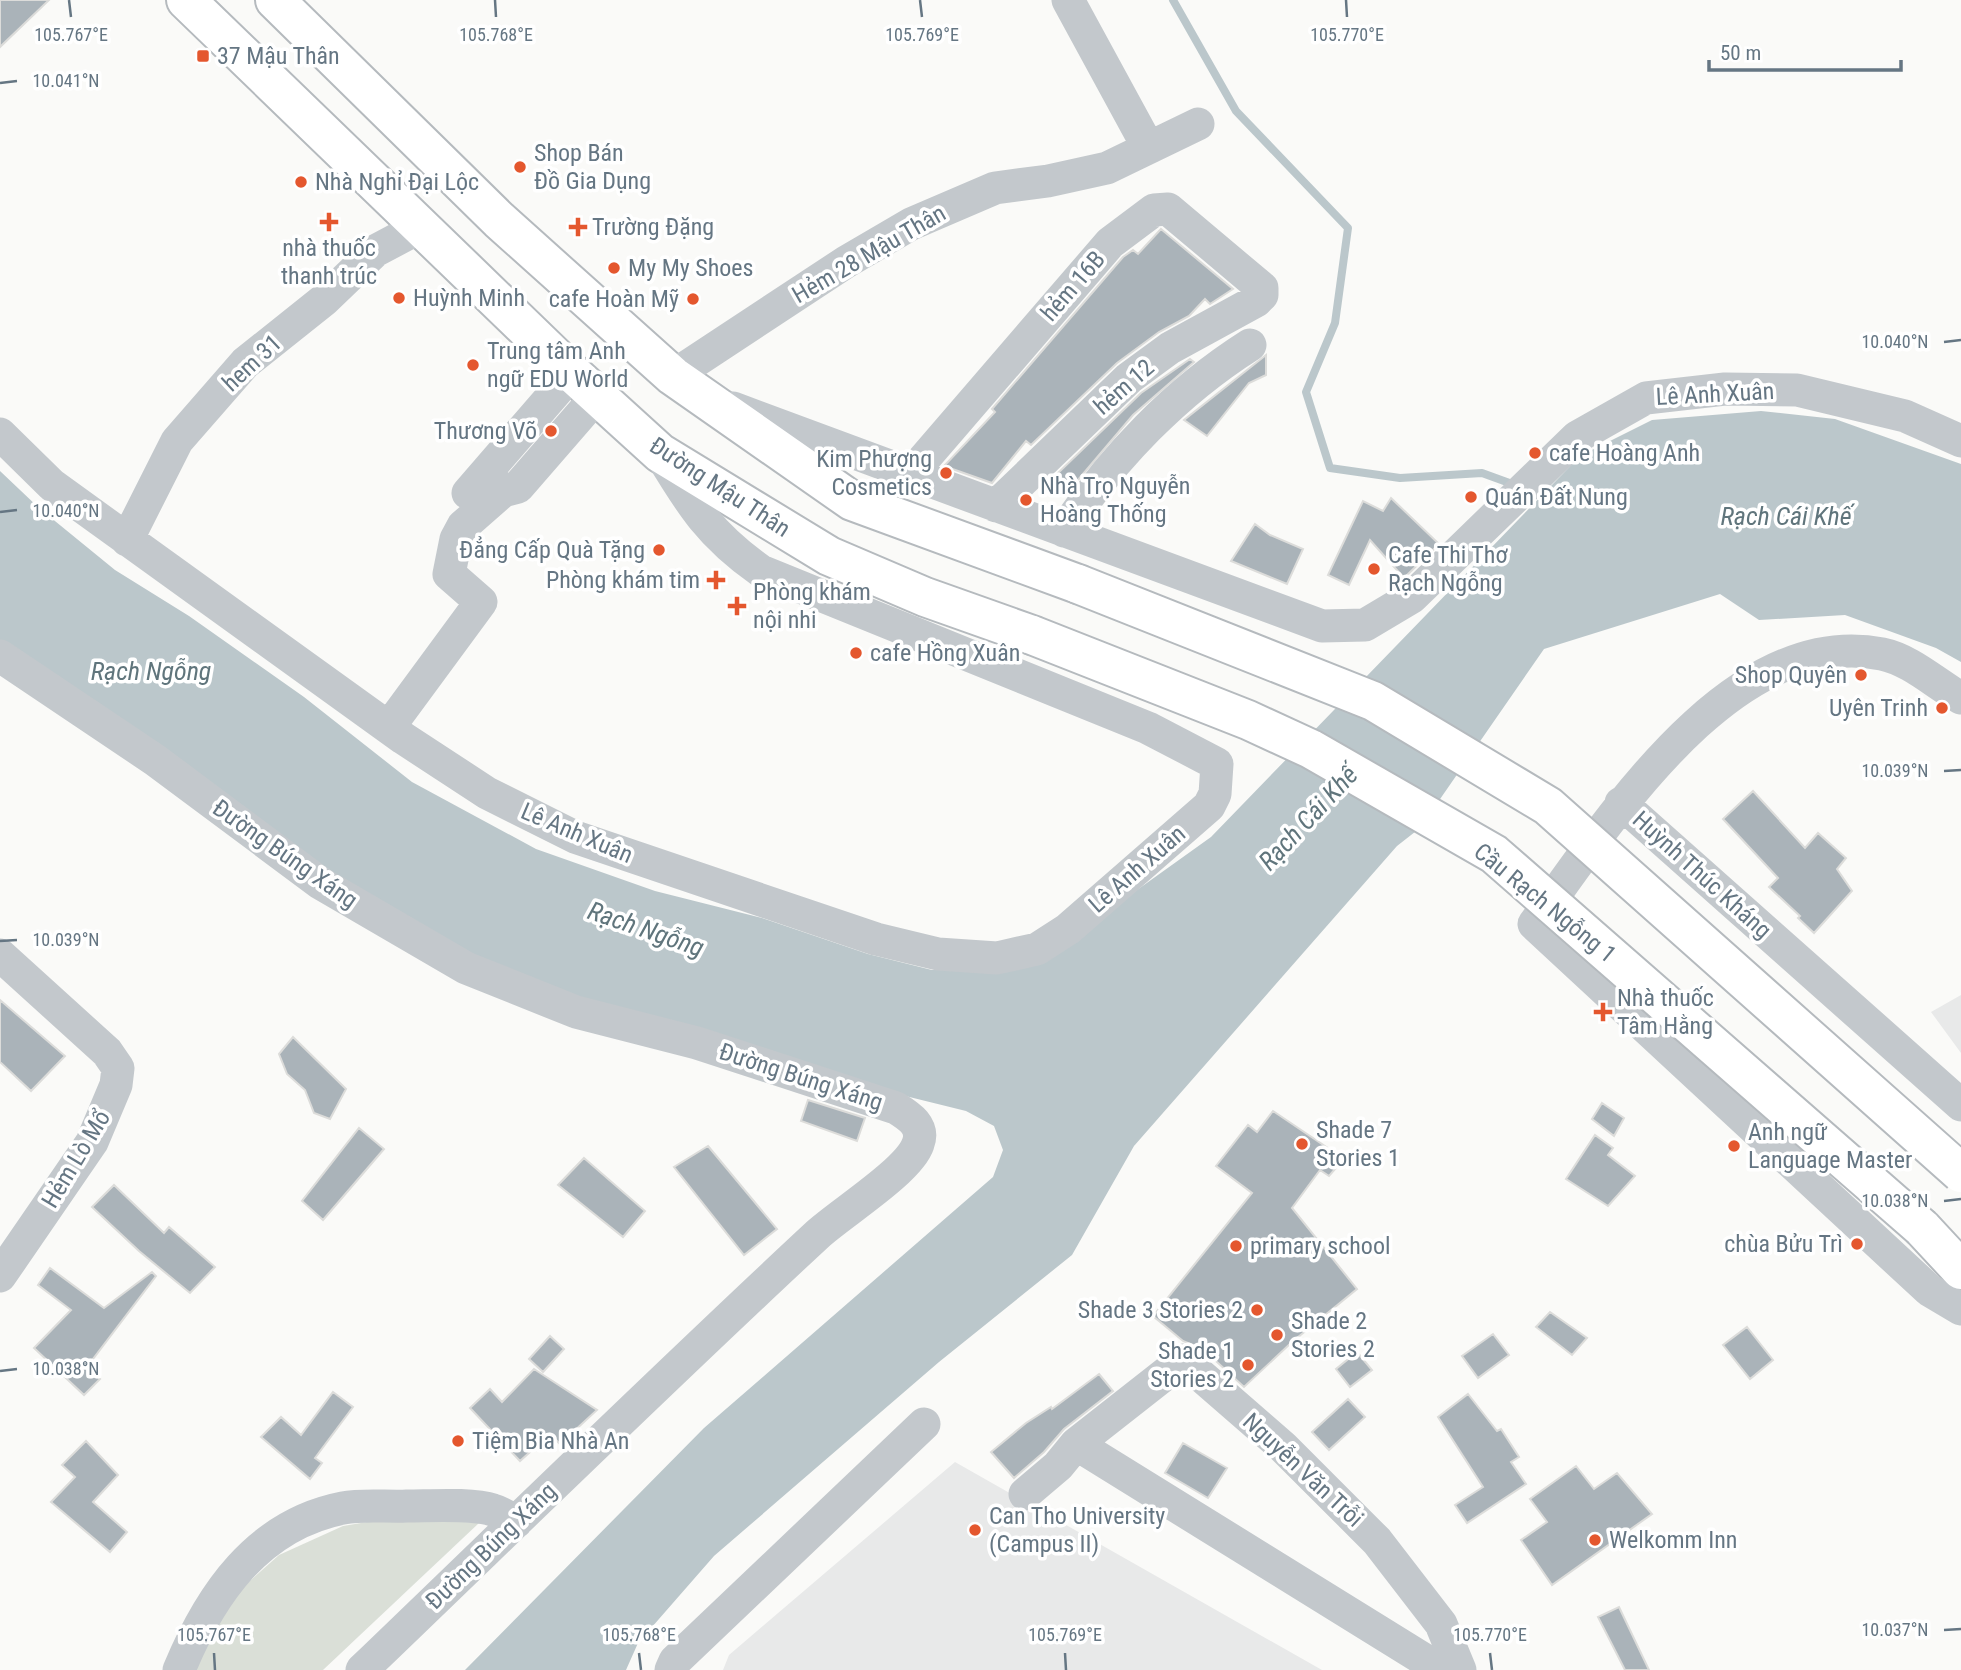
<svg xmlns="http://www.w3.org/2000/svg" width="1961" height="1670" viewBox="0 0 1961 1670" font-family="'Roboto Condensed',sans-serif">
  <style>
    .built { fill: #e8e9e9 }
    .green { fill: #dadfd7 }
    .water { fill: #bbc7cb }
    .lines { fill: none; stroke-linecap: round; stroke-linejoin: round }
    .stream { stroke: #bbc7cb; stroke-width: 8 }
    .building { fill: #aab3b9; stroke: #dcdcda; stroke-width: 2 }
    .major-casing { stroke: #b5babe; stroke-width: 42 }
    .minor { stroke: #c3c8cc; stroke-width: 33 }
    .major { stroke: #fff; stroke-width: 38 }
    .major-bridge-casing { stroke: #b5babe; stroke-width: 42; stroke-linecap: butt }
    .major-bridge { stroke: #fff; stroke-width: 38 }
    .ticks { fill: none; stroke: #657683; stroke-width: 2.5 }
    .poi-dot { fill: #e4572e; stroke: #fff; stroke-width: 2.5 }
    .labels { text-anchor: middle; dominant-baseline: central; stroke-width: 7; stroke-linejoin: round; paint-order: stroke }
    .poi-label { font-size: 24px; fill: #657683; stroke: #fff; text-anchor: start }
    .street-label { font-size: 24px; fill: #657683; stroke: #fff }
    .water-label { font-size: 26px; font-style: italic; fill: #60757c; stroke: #fff }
    .ticks-label { font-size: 18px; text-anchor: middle; fill: #657683; stroke: #fff; stroke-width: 7; stroke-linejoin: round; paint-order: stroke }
  </style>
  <rect width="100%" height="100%" fill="#fafaf8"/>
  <path class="built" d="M1961,995V1053L1931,1012Z
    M955,1462L1322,1670H723L729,1655Z"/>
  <path class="green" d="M397,1517L479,1523L323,1670H195L226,1602L279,1555L343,1526Z"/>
  <path class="water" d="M1761,411L1835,419L1961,464V662L1936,648L1845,615L1759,620L1720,594L1544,649L1420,828L1397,846L1134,1146L1072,1255L939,1362L714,1556L638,1643L626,1670H465L704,1428L993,1177L1003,1150L994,1126L966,1111L873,1088L551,996L443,947L0,645V471L39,508L115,570L189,616L304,697L412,782L536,849L655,891L762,918L868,954L932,970L994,969L1049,953L1211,837L1580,456L1652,420Z"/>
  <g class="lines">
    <path class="stream" d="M1173,0L1236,111L1348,228L1335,323L1306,392L1330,468L1400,478L1482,473L1515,485"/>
  </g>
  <path class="building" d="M0,0H49L0,47Z
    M1161,229L1233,289L1210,304L1205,299L1189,316L1159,332L1117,363L1031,445L1026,441L992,483L944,466L995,412L992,409L1123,257L1133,250L1138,254Z
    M1266,355V375L1249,383L1207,436L1184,420Z
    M1190,359L1194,362L1133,415L1072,487L1054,482L1058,473L1141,393Z
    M1391,498L1439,544L1404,578L1370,540L1349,585L1328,575L1363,501L1383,511Z
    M1255,524L1270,535L1303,549L1287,584L1231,561Z
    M1753,791L1805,848L1818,833L1846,858L1837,869L1852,891L1814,933L1798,918L1800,916L1769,887L1778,878L1723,819Z
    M0,1000L65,1056L31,1091L0,1062Z
    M293,1037L346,1089L330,1119L314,1113L305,1090L287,1074L279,1054Z
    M808,1100L865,1118L857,1141L801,1121Z
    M1602,1103L1624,1118L1614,1136L1592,1119Z
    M1273,1111L1344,1159L1329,1176L1320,1170L1292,1208L1357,1289L1292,1342L1244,1387L1203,1349L1183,1341L1153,1316L1252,1193L1216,1166L1248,1125L1257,1132Z
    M359,1128L384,1149L323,1220L302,1201Z
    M1595,1135L1613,1148L1608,1155L1635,1176L1608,1206L1566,1179Z
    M708,1146L777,1229L744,1255L674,1167Z
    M584,1158L645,1211L623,1237L558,1185Z
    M114,1185L164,1233L169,1227L215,1267L190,1293L139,1251L92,1207Z
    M50,1268L104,1308L152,1272L156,1276L87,1367L100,1379L84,1395L34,1348L71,1310L38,1285Z
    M1550,1312L1587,1338L1572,1355L1536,1327Z
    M1747,1327L1773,1360L1750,1379L1723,1345Z
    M1493,1334L1509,1355L1478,1378L1462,1356Z
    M550,1336L564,1349L543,1372L529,1359Z
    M1357,1352L1372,1370L1350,1387L1336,1369Z
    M534,1369L597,1410L560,1444L550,1434L520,1461L470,1408L490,1389L502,1402Z
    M1099,1374L1113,1391L1064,1429L1044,1452L1014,1478L991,1452L1026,1423L1051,1407L1052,1409Z
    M333,1392L353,1407L315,1458L322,1463L310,1479L261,1437L281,1417L301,1435Z
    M1468,1394L1497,1431L1501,1429L1519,1457L1511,1462L1526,1484L1467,1523L1455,1505L1483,1487L1438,1417Z
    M1348,1399L1365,1417L1329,1450L1312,1432Z
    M86,1441L118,1475L93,1502L127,1532L110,1552L51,1502L75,1477L62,1465Z
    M1183,1443L1227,1468L1208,1498L1165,1473Z
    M1576,1466L1594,1489L1617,1473L1652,1514L1552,1585L1521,1540L1547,1522L1530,1499Z
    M1619,1607L1649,1670H1625L1598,1617Z"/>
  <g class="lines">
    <g class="major-casing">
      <path id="major" d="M186,0L572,373L660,453L829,556L925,597L1032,635
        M275,0L499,220L673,376L852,501L1078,584
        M1922,1228L1961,1270"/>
    </g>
    <path class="minor" d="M1068,0L1148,147
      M673,376L846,262L911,224L995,188L1048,181L1107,168L1198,124
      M733,408L1322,626L1365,625L1412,597L1577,437L1646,398L1725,389L1797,390L1905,416L1961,441
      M0,434L52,485L403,738L487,793L575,837L876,939L938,954L997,958L1037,949L1068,929L1209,806L1215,794L1217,764L1148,728L761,571C710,535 691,505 660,453
      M911,474L1110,243L1154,210L1168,209L1262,288V295L1256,301L1170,348L1129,378L996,506
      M468,493L572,373
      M1064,531C1112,458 1176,392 1250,345
      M127,540L177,441L245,363L324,300L375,251L422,226
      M0,656L155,760L320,883L466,968L576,1012L697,1043L896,1108C909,1116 925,1126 918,1144C909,1171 841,1213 817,1235C663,1378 513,1525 362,1670
      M1961,698C1936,684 1911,660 1882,654C1733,624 1609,821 1534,924L1929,1290L1961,1309
      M389,727L481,602L449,574L456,539L463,526L503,491L518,487L597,396
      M1621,803L1961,1105
      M0,955L107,1052L118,1068L116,1085L92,1142L0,1276
      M1025,1494L1058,1466L1076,1444
      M179,1670C210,1595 257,1525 343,1508C363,1504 386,1507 407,1506C430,1506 472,1503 493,1510C501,1512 509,1518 516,1522
      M671,1670L675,1661L924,1424
      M1441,1670L1076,1444L1183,1360L1283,1447L1377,1541L1441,1624L1460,1670"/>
    <use href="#major" class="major"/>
    <g class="major-bridge-casing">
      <path id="major-bridge" d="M1078,584L1373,701L1548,806L1961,1173
        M1032,635L1248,720L1311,749L1494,854L1922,1228"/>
    </g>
    <use href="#major-bridge" class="major-bridge"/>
  </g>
  <path class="ticks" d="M69,0L71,17M495,0L496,17M920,0L922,17M1346,0L1347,17M0,83L17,81M1944,342L1961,340M0,512L17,510M1944,771L1961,770M0,941L17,940M1944,1201L1961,1199M0,1371L17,1369M1944,1630L1961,1629M214,1653L215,1670M639,1653L641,1670M1065,1653L1066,1670M1490,1653L1492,1670"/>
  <g class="poi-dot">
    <rect x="196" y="49" width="14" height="14" rx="3.5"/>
    <circle cx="520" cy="167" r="7"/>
    <circle cx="301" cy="182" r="7"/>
    <path d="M325.5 211.5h7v7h7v7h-7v7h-7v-7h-7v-7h7z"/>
    <path d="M574.5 216.5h7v7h7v7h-7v7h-7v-7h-7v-7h7z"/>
    <circle cx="614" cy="268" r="7"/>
    <circle cx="399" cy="298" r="7"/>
    <circle cx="693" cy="299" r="7"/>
    <circle cx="473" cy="365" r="7"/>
    <circle cx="551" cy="431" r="7"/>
    <circle cx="1535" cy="453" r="7"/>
    <circle cx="946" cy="473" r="7"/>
    <circle cx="1471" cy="497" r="7"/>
    <circle cx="1026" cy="500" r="7"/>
    <circle cx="659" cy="550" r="7"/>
    <circle cx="1374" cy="569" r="7"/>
    <path d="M712.5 569.5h7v7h7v7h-7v7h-7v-7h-7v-7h7z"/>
    <path d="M733.5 595.5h7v7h7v7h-7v7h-7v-7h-7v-7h7z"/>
    <circle cx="856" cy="653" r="7"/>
    <circle cx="1861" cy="675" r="7"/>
    <circle cx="1942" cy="708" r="7"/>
    <path d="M1599.5 1001.5h7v7h7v7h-7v7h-7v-7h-7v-7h7z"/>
    <circle cx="1302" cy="1144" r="7"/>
    <circle cx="1734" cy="1146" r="7"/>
    <circle cx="1857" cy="1244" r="7"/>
    <circle cx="1236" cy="1246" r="7"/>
    <circle cx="1257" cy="1310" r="7"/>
    <circle cx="1277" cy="1335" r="7"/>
    <circle cx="1248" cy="1365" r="7"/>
    <circle cx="458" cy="1441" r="7"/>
    <circle cx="975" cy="1530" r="7"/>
    <circle cx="1595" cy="1540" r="7"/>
  </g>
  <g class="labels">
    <g class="poi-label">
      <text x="217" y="56">37 Mậu Thân</text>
      <text x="534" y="153">Shop Bán<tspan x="534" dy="28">Đồ Gia Dụng</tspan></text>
      <text x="315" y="182">Nhà Nghỉ Đại Lộc</text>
      <text x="592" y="227">Trường Đặng</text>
      <text x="329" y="248" text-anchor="middle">nhà thuốc<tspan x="329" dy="28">thanh trúc</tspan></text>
      <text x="628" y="268">My My Shoes</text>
      <text x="413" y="298">Huỳnh Minh</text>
      <text x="679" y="299" text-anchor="end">cafe Hoàn Mỹ</text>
      <text x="487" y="351">Trung tâm Anh<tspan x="487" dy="28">ngữ EDU World</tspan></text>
      <text x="537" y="431" text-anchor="end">Thương Võ</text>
      <text x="1549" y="453">cafe Hoàng Anh</text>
      <text x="932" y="459" text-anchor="end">Kim Phượng<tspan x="932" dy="28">Cosmetics</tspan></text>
      <text x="1040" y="486">Nhà Trọ Nguyễn<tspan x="1040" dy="28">Hoàng Thống</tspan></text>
      <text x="1485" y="497">Quán Đất Nung</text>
      <text x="645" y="550" text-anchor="end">Đẳng Cấp Quà Tặng</text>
      <text x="1388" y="555">Cafe Thi Thơ<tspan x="1388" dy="28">Rạch Ngỗng</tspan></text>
      <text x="700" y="580" text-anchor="end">Phòng khám tim</text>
      <text x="753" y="592">Phòng khám<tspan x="753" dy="28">nội nhi</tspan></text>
      <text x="870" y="653">cafe Hồng Xuân</text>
      <text x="1847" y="675" text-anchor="end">Shop Quyên</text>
      <text x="1928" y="708" text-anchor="end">Uyên Trinh</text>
      <text x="1617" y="998">Nhà thuốc<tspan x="1617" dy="28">Tâm Hằng</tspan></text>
      <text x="1316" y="1130">Shade 7<tspan x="1316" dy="28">Stories 1</tspan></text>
      <text x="1748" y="1132">Anh ngữ<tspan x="1748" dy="28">Language Master</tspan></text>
      <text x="1843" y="1244" text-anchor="end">chùa Bửu Trì</text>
      <text x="1250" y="1246">primary school</text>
      <text x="1243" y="1310" text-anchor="end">Shade 3 Stories 2</text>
      <text x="1291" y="1321">Shade 2<tspan x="1291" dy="28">Stories 2</tspan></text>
      <text x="1234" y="1351" text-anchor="end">Shade 1<tspan x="1234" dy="28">Stories 2</tspan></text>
      <text x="472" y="1441">Tiệm Bia Nhà An</text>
      <text x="989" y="1516">Can Tho University<tspan x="989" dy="28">(Campus II)</tspan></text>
      <text x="1609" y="1540">Welkomm Inn</text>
    </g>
    <g class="street-label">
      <text transform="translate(869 254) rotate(-30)">Hẻm 28 Mậu Thân</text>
      <text transform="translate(1073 286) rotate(-49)">hẻm 16B</text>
      <text transform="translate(252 363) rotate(-43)">hem 31</text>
      <text transform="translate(1124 387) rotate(-41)">hẻm 12</text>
      <text transform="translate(1715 394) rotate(-3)">Lê Anh Xuân</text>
      <text transform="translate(720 487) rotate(33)">Đường Mậu Thân</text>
      <text transform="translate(577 833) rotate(23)">Lê Anh Xuân</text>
      <text transform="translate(285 854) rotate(35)">Đường Búng Xáng</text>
      <text transform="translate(1137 869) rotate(-41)">Lê Anh Xuân</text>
      <text transform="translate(1702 875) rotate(42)">Huỳnh Thúc Kháng</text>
      <text transform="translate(1545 903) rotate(39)">Cầu Rạch Ngỗng 1</text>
      <text transform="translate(801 1077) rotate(18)">Đường Búng Xáng</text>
      <text transform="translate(76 1159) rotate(-59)">Hẻm Lò Mổ</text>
      <text transform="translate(1303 1470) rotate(43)">Nguyễn Văn Trỗi</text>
      <text transform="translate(491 1546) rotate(-44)">Đường Búng Xáng</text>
    </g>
    <g class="water-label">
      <text x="1786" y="516">Rạch Cái Khế</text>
      <text x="151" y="671">Rạch Ngỗng</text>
      <text transform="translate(1308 818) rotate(-47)">Rạch Cái Khế</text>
      <text transform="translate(646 929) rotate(19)">Rạch Ngỗng</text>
    </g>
  </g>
  <g class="ticks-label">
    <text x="71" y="41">105.767°E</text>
    <text x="496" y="41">105.768°E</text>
    <text x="922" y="41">105.769°E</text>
    <text x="1347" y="41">105.770°E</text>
    <text x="66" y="87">10.041°N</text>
    <text x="1895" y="348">10.040°N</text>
    <text x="66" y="517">10.040°N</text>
    <text x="1895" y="777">10.039°N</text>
    <text x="66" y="946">10.039°N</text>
    <text x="1895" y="1207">10.038°N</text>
    <text x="66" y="1375">10.038°N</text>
    <text x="1895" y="1636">10.037°N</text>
    <text x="214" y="1641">105.767°E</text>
    <text x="639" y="1641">105.768°E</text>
    <text x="1065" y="1641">105.769°E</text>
    <text x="1490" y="1641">105.770°E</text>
  </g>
  <path d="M1709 60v10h192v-10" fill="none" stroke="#657683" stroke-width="3.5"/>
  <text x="1720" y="60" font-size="21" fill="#657683" stroke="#ffffff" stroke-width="5" paint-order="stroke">50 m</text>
</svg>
